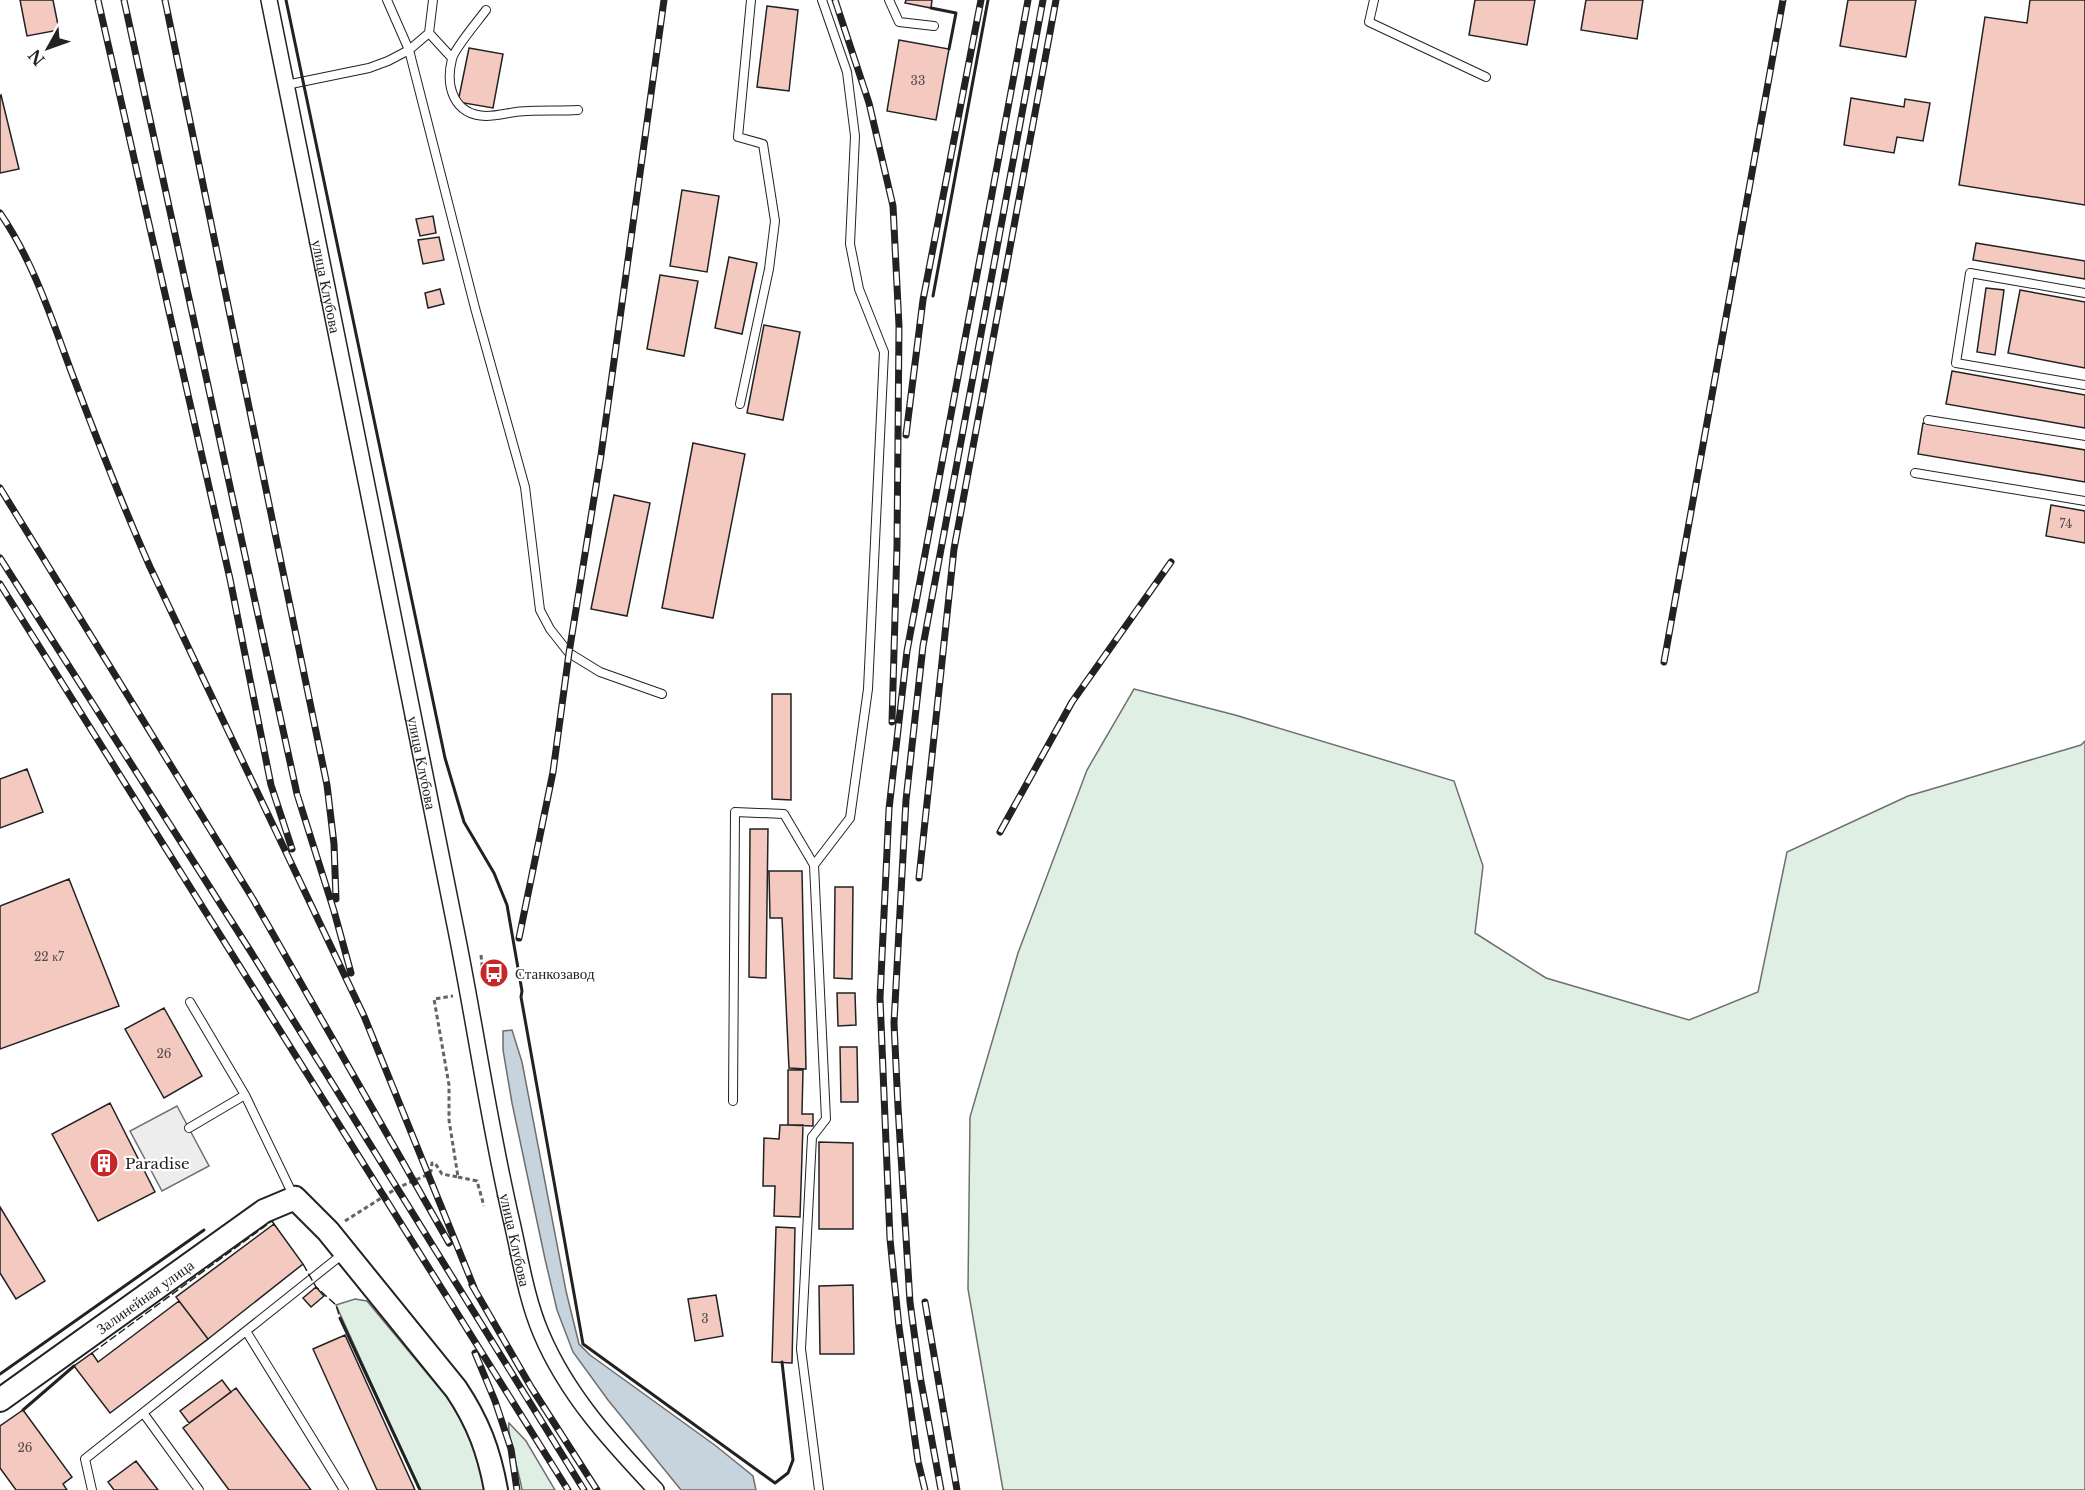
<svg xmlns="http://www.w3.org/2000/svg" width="2085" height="1490" viewBox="0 0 2085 1490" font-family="'Libre Baskerville',serif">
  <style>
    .green { fill: #e0efe3; stroke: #6f6f6f; stroke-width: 1.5 }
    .parking { fill: #ededed; stroke: #6f6f6f; stroke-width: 1.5 }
    .water { fill: #c7d3dd; stroke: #6f6f6f; stroke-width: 1.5 }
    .building { fill: #f3c9c0; stroke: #222; stroke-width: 1.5 }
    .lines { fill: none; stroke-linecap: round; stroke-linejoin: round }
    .service-casing { stroke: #222; stroke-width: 10 }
    .minor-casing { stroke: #222; stroke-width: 18 }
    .secondary-casing { stroke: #222; stroke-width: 26 }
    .path { stroke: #646464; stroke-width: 3; stroke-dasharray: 4.5 3; stroke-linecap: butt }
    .service { stroke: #fff; stroke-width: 8 }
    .minor { stroke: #fff; stroke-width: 15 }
    .secondary { stroke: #fff; stroke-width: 22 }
    .rail-casing { stroke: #222; stroke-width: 7 }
    .rail { stroke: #fff; stroke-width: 4.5; stroke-dasharray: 14; stroke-linecap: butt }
    .fence { stroke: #222; stroke-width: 1.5; stroke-dasharray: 8 3; stroke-linecap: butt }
    .wall { stroke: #222; stroke-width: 3 }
    .labels { text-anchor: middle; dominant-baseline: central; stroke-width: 4.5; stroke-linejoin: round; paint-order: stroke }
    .number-label { font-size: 12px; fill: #564c4a }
    .street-label { font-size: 15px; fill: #222; stroke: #fff }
    .poi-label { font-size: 15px; fill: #222; stroke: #fff; text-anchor: start }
  </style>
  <rect width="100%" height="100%" fill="#fff"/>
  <path class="green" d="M1134,689L1235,715L1454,781L1483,866L1475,933L1546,978L1689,1020L1758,992L1787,852L1908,796L2081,745L2085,741V1490H1003L968,1289L970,1117L1018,953L1087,770Z
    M355,1299L367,1301L450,1401L468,1431L480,1460L486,1490H420L336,1305Z
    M509,1423L526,1441L555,1490H522C520,1475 506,1432 509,1423Z"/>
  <path class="parking" d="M177,1106L209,1166L162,1191L130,1131Z"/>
  <path class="water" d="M512,1030L522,1062L566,1291L579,1344L590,1355L716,1446L753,1476L756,1490H681L608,1400L573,1352L557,1310L545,1259L512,1103L503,1050V1031Z"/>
  <path class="building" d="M20,0H53L59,30L27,36Z
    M906,0H932L931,8L905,3Z
    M1475,0H1535L1527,45L1469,35Z
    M1586,0H1643L1637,39L1581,30Z
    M1848,0H1916L1906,57L1840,46Z
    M2030,0H2085V205L1959,185L1985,17L2027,23Z
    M767,6L798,10L789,91L757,87Z
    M899,40L949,49L936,120L887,111Z
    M469,48L503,54L493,108L458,102Z
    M1,95L19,169L0,173V96Z
    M1851,98L1904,107L1905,99L1930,103L1923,141L1897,137L1894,153L1844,145Z
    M682,190L719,196L707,272L670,266Z
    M433,216L436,233L420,236L416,219Z
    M439,237L444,260L423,264L418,240Z
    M1976,243L2085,261V279L1973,260Z
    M729,257L757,263L742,334L715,328Z
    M660,275L698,281L684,356L647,349Z
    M1986,288L2004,290L1995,355L1977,352Z
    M440,289L444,304L428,308L425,293Z
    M2020,290L2085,302V368L2008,353Z
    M764,325L800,332L783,420L747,413Z
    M1952,371L2085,395V428L1946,404Z
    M1923,423L2085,450V482L1918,454Z
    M693,443L745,454L713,618L662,608Z
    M614,495L650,503L627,616L591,609Z
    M2051,505L2085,511V543L2046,536Z
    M772,694H791V800L772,799Z
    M27,769L43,812L0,828V779Z
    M750,829H768L766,978L749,977Z
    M769,871H802L806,1069L789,1068L782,918H770Z
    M69,879L119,1006L0,1049V906Z
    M835,887H853L852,979L834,978Z
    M837,993H855L856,1025L838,1026Z
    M164,1008L202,1076L164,1098L125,1029Z
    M840,1047H857L858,1102H841Z
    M788,1070H803L802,1114H813V1126L788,1125Z
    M110,1103L155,1192L98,1221L52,1134Z
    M780,1125H803L800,1217L774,1216L775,1186H763L764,1138L779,1139Z
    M819,1142L853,1143V1229H819Z
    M0,1207L45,1281L16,1299L0,1273Z
    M274,1224L303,1264L208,1339L176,1297Z
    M776,1227L795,1228L792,1363L772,1362Z
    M853,1285L854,1354H820L819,1286Z
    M316,1287L324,1296L311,1307L303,1298Z
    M716,1295L723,1336L695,1341L688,1299Z
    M179,1301L208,1339L110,1413L74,1366L92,1353L98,1362Z
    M345,1335L415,1490H377L313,1349Z
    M222,1380L231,1392L189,1423L180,1411Z
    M236,1388L311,1490H229L183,1428Z
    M23,1410L72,1477L63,1484L67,1490H16L0,1468V1426Z
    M136,1461L158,1490H114L108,1482Z"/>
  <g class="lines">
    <g class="service-casing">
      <path id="service" d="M387,0L409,50L475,308L525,487L540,610L550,629L569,653L600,672L662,694
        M889,0L899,22L934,26
        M1374,0L1369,22L1486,77
        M486,10C478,21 454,49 452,59C445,87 454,115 486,116C500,116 514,111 527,111C544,110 561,111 578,110
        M429,33L452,58
        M286,85L369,68L388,61L409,50L429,33L433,0
        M2085,293L1970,273L1956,363L2085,385
        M740,404L769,269L775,221L763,144L738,137L751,0
        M1928,420L2085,445
        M1915,473L2085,501
        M190,1002L245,1095L294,1197
        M733,1101L735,812L784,814L814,865
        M189,1128L245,1095
        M246,1331L344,1490
        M144,1414L199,1490
        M92,1490L85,1459L344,1253
        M819,1490L801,1349L812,1137L826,1119L814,865L850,818L868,689L884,352L859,289L850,244L855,136L847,72L822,0"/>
    </g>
    <g class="minor-casing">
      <g id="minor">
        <path id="s1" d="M269,0C331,307 393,613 454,920C475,1022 489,1126 513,1227C521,1263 527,1300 541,1333C567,1395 611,1442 656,1490"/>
      </g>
    </g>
    <g class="secondary-casing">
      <g id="secondary">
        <path id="s2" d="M0,1400L264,1211L295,1198L328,1231L456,1389C478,1422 489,1451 496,1490"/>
      </g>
    </g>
    <path class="path" d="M481,955L484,983
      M458,1177L477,1181L484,1206
      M345,1221L397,1188L429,1174L431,1171L432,1163H435L442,1174L458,1177L449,1120V1085L434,999L453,996"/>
    <use href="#service" class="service"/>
    <use href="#minor" class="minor"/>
    <use href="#secondary" class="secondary"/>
    <g class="rail-casing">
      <path id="rail" d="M98,0L230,579L271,785L292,849
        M124,0L297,794L334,911L351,973
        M165,0L327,785L334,844L336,899
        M835,0L869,103L893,206L899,326L897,546L892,722
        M0,213C33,261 51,317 71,371C96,437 121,502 150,567L364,1016L475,1290
        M906,435L923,300L981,0
        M0,488L253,899L449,1243
        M0,558L251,952L584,1490
        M0,584L568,1490
        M1664,662L1783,0
        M1000,832L1072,702L1171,562
        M919,878L954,549L1056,0
        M519,938L553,772L569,653L601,455L664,0
        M472,1285L531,1387L597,1490
        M925,1302L957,1490
        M475,1353L495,1401L511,1449L517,1490
        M925,1490L918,1461L899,1327L890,1239L880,998L889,809L907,651L1028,0
        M941,1490L920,1376L910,1302L898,1107L894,1023L906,800L923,646L1043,0"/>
    </g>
    <use href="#rail" class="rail"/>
    <path class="fence" d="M303,1264L316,1287L336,1305L340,1318
      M92,1353L272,1221L274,1224"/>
    <path class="wall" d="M286,0L445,758L464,822L494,873L507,905L522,991L521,997L583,1344L775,1483L788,1473L793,1460L782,1362
      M931,8L956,13L949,49
      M933,296L988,0
      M340,1318L420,1490
      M0,1374L204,1230
      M23,1410L74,1366"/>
  </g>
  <defs>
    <g id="bus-disc" transform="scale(1.5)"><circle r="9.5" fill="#c62828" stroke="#fff"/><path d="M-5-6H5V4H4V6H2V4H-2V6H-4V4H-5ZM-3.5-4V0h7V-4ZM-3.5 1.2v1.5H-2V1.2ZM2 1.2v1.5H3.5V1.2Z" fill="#fff"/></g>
    <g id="building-disc" transform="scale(1.5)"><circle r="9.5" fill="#c62828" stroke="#fff"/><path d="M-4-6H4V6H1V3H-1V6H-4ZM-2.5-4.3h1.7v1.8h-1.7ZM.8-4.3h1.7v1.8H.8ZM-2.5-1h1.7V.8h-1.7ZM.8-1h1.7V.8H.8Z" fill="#fff"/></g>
  </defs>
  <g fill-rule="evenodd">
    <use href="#bus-disc" x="494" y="973"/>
    <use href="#building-disc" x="104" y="1163"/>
  </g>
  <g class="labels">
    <g class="number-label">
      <text x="918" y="80">33</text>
      <text x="2066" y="523">74</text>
      <text x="49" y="956">22 к7</text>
      <text x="164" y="1053">26</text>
      <text x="705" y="1318">3</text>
      <text x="25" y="1447">26</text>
    </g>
    <g class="street-label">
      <text stroke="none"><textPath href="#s1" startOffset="292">улица Клубова</textPath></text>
      <text stroke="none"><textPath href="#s1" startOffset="778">улица Клубова</textPath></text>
      <text stroke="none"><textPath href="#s1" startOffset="1264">улица Клубова</textPath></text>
      <text stroke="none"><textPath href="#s2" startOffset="178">Залинейная улица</textPath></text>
    </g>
    <g class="poi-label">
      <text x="515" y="973">Станкозавод</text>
      <text x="125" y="1163">Paradise</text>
    </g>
  </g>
  <g transform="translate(48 48) rotate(230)" stroke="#ffffff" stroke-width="4.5" paint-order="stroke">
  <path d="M0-4.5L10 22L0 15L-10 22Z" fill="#222222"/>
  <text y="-9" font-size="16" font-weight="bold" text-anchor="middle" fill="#222222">N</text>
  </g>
</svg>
